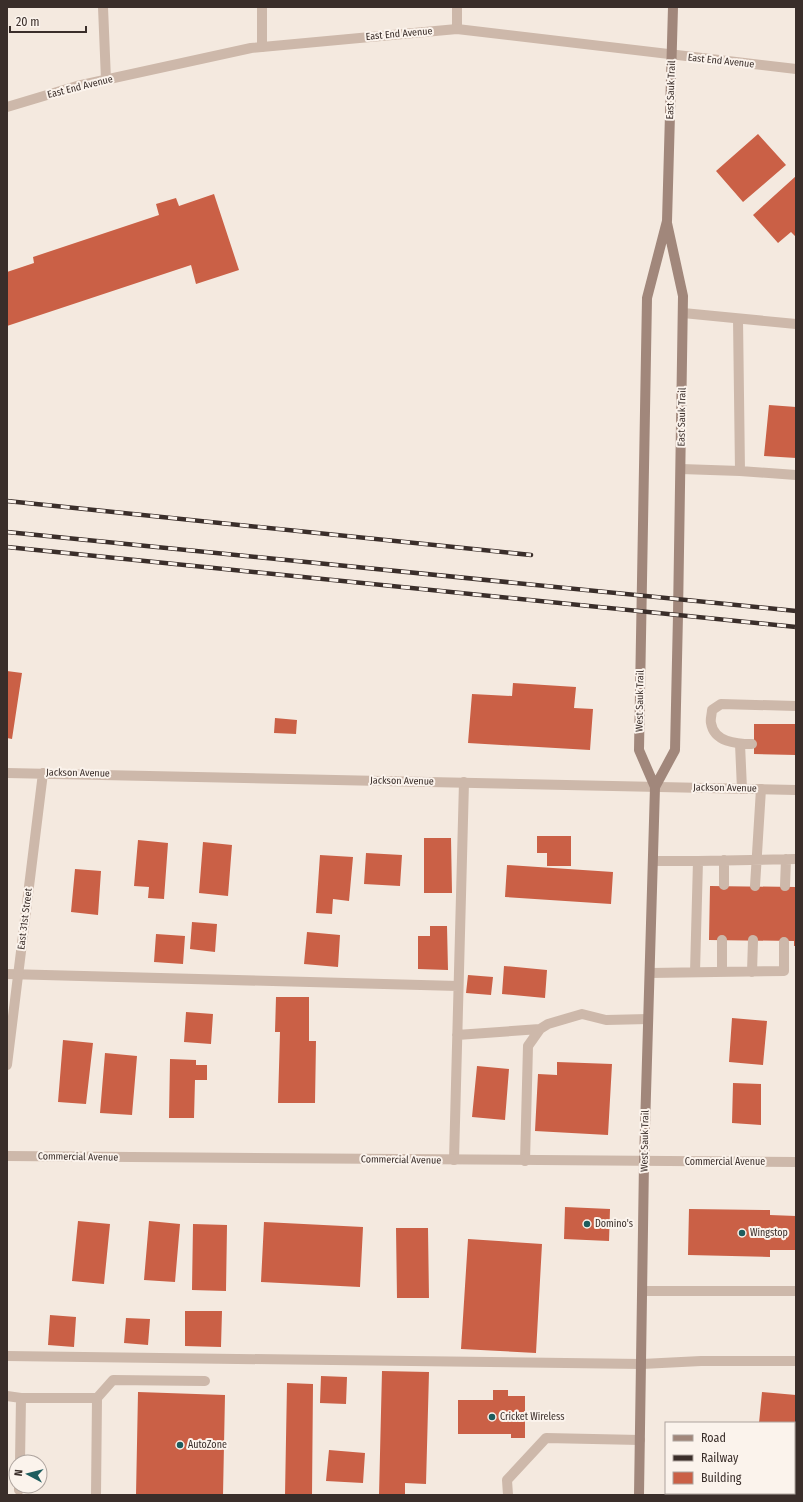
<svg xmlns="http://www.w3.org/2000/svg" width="803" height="1502" viewBox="0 0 803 1502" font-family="'Fira Sans Condensed',sans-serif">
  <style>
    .building { fill: #ca6046 }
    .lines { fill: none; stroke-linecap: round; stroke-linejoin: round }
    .lane { stroke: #cdb8aa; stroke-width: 10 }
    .street { stroke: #cdb8aa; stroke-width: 10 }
    .secondary { stroke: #a1877b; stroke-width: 10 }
    .rail-casing { stroke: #3a2e2a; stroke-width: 4.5 }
    .rail { stroke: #fbf3ec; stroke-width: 3; stroke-dasharray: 9; stroke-linecap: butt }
    .poi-dot { fill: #1d5d5e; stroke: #fbf3ec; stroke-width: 1.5 }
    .labels { text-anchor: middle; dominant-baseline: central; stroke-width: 4; stroke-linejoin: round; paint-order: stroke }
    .street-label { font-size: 10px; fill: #3a2e2a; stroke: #fbf3ec }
    .poi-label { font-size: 10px; fill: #3a2e2a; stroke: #fbf3ec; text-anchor: start }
  </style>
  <rect width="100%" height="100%" fill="#f4e9df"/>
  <path class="building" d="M758,134L786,165L743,202L716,171Z
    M796,176V237L791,232L778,243L753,215Z
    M214,194L239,270L196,284L191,265L7,326V272L34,263L33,257L159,215L156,204L176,198L179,206Z
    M769,405L796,407V458L764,456Z
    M7,671L22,673L12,739L7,738Z
    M513,683L576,687L574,708L593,709L590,750L468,743L472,694L512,696Z
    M275,718L297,720L296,734L274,733Z
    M754,724H796V755L754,754Z
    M537,836H571V866H547V853H537Z
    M424,838H451L452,893H424Z
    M138,840L168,843L164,899L148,898L149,887L134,886Z
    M203,842L232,845L228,896L199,893Z
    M366,853L402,855L400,886L364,884Z
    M320,855L353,857L349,901L333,899L332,914L316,913Z
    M507,865L613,872L611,904L505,897Z
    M75,869L101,871L98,915L71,912Z
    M710,886L796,887V946H794V941L709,940Z
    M192,922L217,924L215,952L190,949Z
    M430,926H447L448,970L418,969V936H430Z
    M307,932L340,935L338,967L304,964Z
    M156,934L185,936L183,964L154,962Z
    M504,966L547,970L545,998L502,994Z
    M468,975L493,977L491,995L466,993Z
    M276,997H309V1041H316L315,1103H278L280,1032H275Z
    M186,1012L213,1014L211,1044L184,1042Z
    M732,1018L767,1021L763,1065L729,1062Z
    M63,1040L93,1043L86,1104L58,1102Z
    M105,1053L137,1056L132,1115L100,1113Z
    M170,1059L196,1060V1065H207V1080H195L194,1118H169Z
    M557,1062L612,1064L608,1135L535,1131L538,1074L557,1075Z
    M477,1066L509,1069L505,1120L472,1117Z
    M733,1083L761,1084V1125L732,1123Z
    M565,1207L610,1209L609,1241L564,1239Z
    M689,1209L770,1210V1215L796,1216V1250H770V1257L688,1255Z
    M78,1221L110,1224L104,1284L72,1281Z
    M149,1221L180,1224L175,1282L144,1280Z
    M264,1222L363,1227L360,1287L261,1282Z
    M193,1224L227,1225L226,1291L192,1290Z
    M396,1228H428L429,1298H397Z
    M468,1239L542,1244L536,1353L461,1349Z
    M185,1311H222L221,1347L185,1346Z
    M50,1315L76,1317L74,1347L48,1345Z
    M126,1318L150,1319L148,1345L124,1343Z
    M382,1371L429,1372L426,1484L405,1483V1495H379Z
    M321,1376L347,1377L346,1404L320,1403Z
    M287,1383L313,1384L312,1495H285Z
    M493,1390H508V1396H525V1438H511V1434H458V1400H493Z
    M138,1392L225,1395L223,1495H136Z
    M762,1392L796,1395V1438H794V1423H759Z
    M329,1450L365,1453L363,1483L326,1481Z"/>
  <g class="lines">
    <path class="lane" d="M103,7L106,80
      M457,29V7
      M262,47V7
      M683,313L796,324
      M681,469L740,471L738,319
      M740,471L796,475
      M740,744L742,789
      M752,744C736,744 714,742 711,723C710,719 712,714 712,710L721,704L796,706
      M653,861H698L695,972
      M698,861L796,859
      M724,885V860
      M755,886L761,789
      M785,886L786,859
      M722,972V940
      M752,972L753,940
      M650,973L784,971V942
      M7,974L458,986
      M457,1035L540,1029
      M454,1160L464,782
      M525,1161L528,1046L540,1029L548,1024L582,1014L606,1020L648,1019
      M643,1291H796
      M7,1356L642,1364L701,1361H796
      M7,1396L21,1398H97L96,1495
      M97,1398L113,1380L205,1381
      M20,1462L21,1398
      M19,1490V1486
      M508,1495L507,1480L546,1438L640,1440"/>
    <path class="street" d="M7,107L77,86L251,48L457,29L796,69
      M7,773L796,790
      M7,1065L43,773
      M7,1156L796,1162"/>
    <path class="secondary" d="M655,787L675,750L678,615L683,296L667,223
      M639,1495L644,1162L655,787L639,750L647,298L667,221L673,7"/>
    <g class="rail-casing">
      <path id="rail" d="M7,501L531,555
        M7,532L796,611
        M7,547L796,627"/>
    </g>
    <use href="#rail" class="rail"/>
  </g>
  <g class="poi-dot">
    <circle cx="587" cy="1224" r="4"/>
    <circle cx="742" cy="1233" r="4"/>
    <circle cx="492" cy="1417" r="4"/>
    <circle cx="180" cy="1445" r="4"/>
  </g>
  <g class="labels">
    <g class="street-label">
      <text transform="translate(399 34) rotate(-5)">East End Avenue</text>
      <text transform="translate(721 61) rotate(6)">East End Avenue</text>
      <text transform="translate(80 87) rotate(-14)">East End Avenue</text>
      <text transform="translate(671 90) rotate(-88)">East Sauk Trail</text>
      <text transform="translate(682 417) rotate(-89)">East Sauk Trail</text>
      <text transform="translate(640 701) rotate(-89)">West Sauk Trail</text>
      <text transform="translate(78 773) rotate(1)">Jackson Avenue</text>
      <text transform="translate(402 781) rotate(1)">Jackson Avenue</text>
      <text transform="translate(725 788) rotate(1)">Jackson Avenue</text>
      <text transform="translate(25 919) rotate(-83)">East 31st Street</text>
      <text transform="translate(645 1141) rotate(-89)">West Sauk Trail</text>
      <text transform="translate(78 1157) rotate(1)">Commercial Avenue</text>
      <text transform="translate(401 1160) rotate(1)">Commercial Avenue</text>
      <text x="725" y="1162">Commercial Avenue</text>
    </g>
    <g class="poi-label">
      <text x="595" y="1224">Domino's</text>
      <text x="750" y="1233">Wingstop</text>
      <text x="500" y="1417">Cricket Wireless</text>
      <text x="188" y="1445">AutoZone</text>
    </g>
  </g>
  <rect width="803" height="1502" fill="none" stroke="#3a2e2a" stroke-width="16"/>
  <rect x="665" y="1422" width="130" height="72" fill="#fbf3ec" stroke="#aea49e"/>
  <rect x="673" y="1435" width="20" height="6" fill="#a1877b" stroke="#aea49e"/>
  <text x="701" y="1442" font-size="12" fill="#3a2e2a">Road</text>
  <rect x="673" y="1455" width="20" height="6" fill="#3a2e2a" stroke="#aea49e"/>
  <text x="701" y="1462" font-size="12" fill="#3a2e2a">Railway</text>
  <rect x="673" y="1472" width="20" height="12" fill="#ca6046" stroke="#aea49e"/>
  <text x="701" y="1482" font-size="12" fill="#3a2e2a">Building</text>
  <g transform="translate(28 1474) rotate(277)"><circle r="19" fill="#fbf3ec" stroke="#aea49e"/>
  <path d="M0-3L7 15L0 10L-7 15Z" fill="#1d5d5e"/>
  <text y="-6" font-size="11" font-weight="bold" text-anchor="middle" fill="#3a2e2a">N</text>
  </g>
  <path d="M10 26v6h76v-6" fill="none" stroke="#3a2e2a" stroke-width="2"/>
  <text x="16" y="26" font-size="12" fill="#3a2e2a" stroke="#fbf3ec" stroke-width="3" paint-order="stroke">20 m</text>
</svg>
